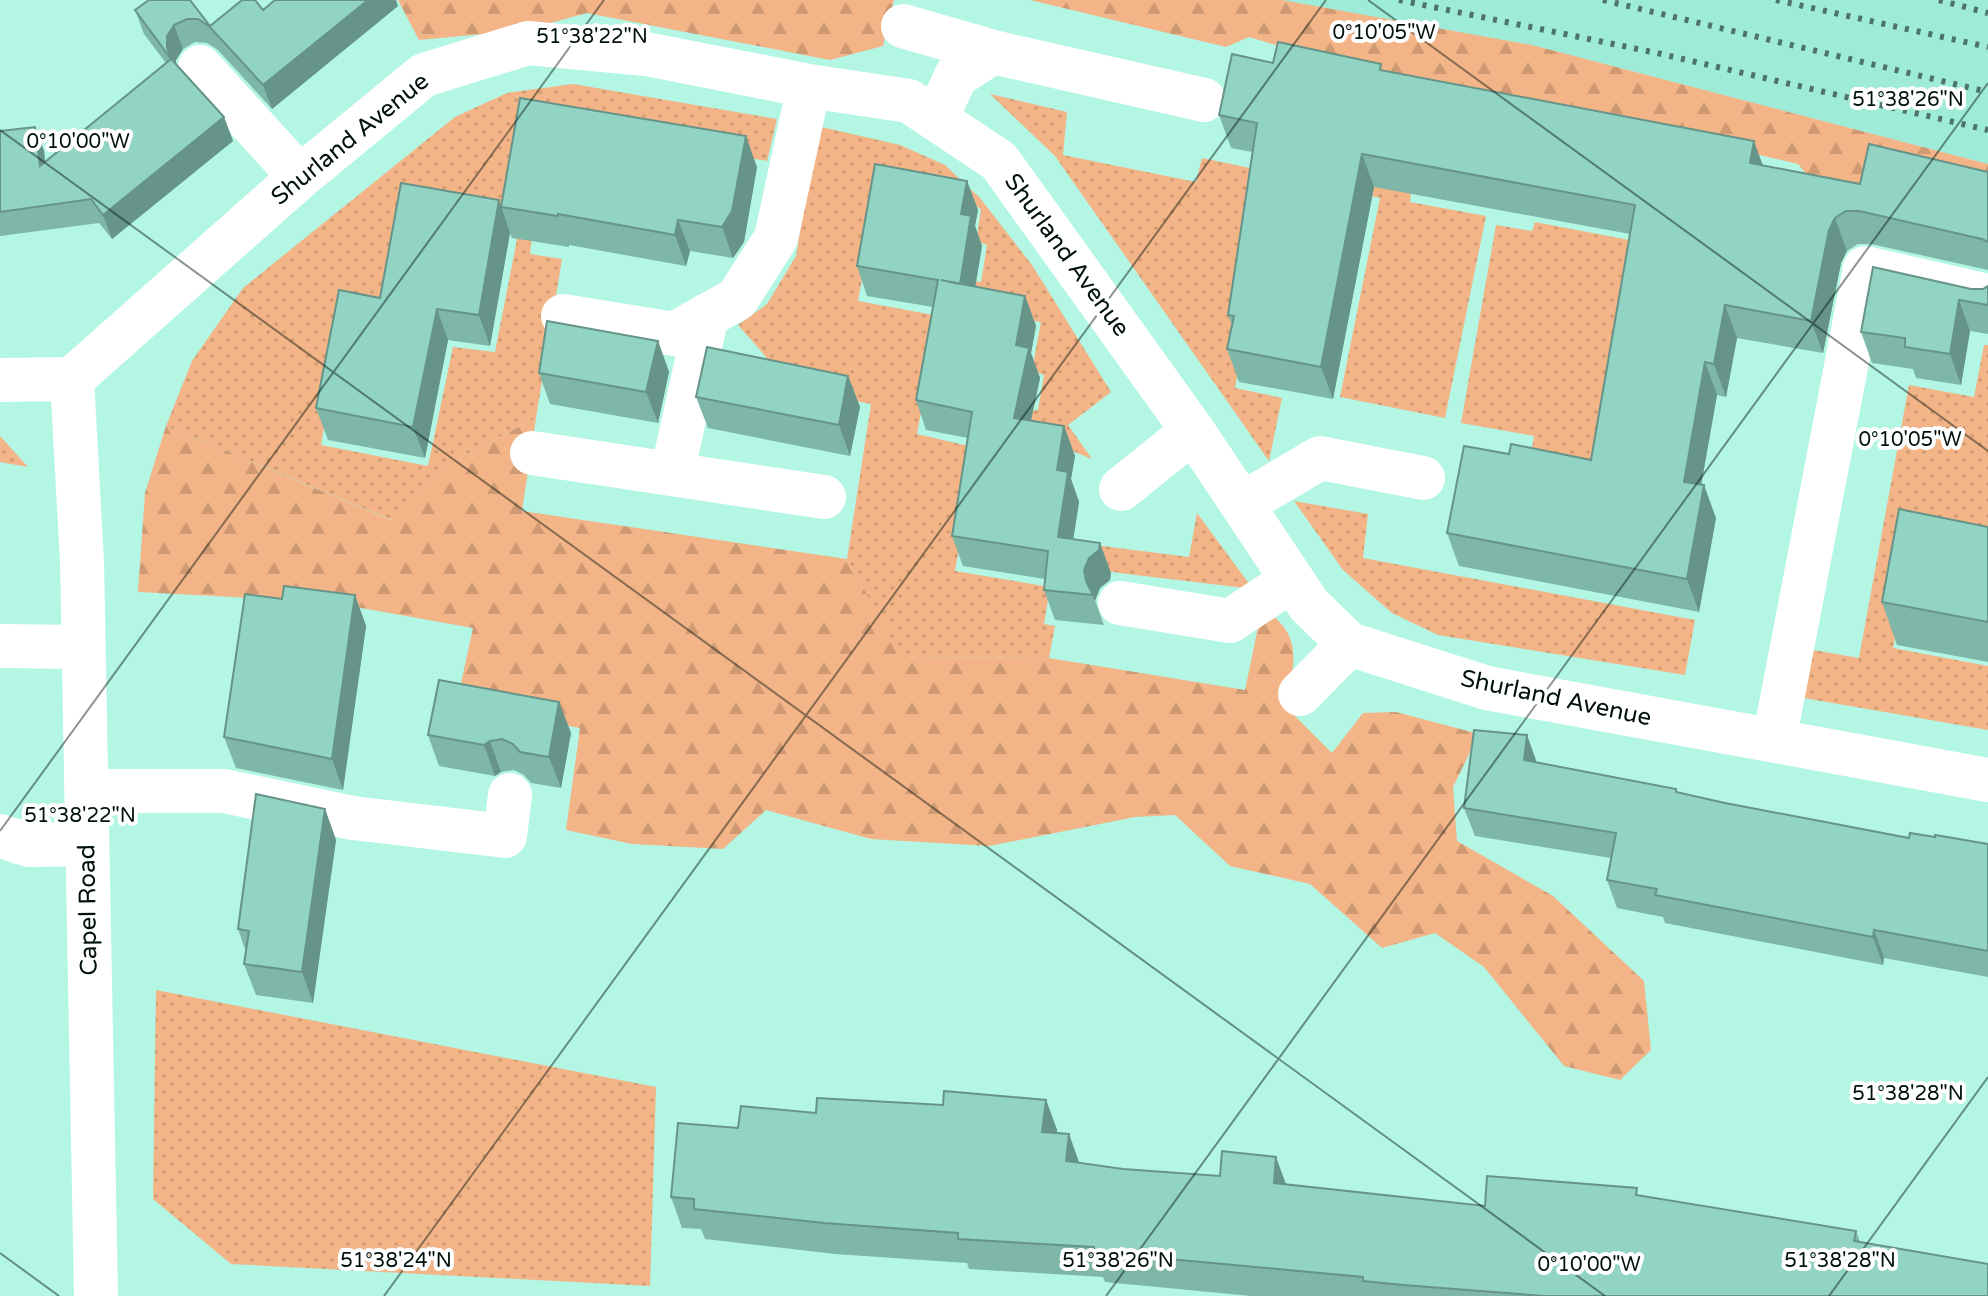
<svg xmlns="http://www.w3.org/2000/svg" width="1988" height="1296" viewBox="0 0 1988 1296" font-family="'Varela Round',sans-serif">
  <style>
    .built { fill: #9eebd8 }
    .grass { fill: url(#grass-dots) }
    .forest { fill: url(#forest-firs) }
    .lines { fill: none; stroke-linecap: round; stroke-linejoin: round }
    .minor { stroke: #fff; stroke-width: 44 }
    .rail { stroke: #4e746a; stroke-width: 6; stroke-dasharray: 4 8; stroke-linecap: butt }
    .wall { fill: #7eb6a8 }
    .shaded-wall { fill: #669488 }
    .building { fill: #92d4c3; stroke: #669488; stroke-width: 2 }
    .ticks { fill: none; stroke: #00110c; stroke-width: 2; stroke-opacity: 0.45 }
    .labels { text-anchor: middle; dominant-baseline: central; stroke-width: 8; stroke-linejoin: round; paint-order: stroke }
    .street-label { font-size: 24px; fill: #00110c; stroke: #fff }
    .ticks-label { font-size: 20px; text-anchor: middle; fill: #00110c; stroke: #fff; stroke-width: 8; stroke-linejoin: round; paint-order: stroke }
  </style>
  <defs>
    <pattern id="grass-dots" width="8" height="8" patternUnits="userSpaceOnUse" patternTransform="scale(2)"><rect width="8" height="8" fill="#f3b487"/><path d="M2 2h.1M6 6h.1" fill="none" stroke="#cf9a73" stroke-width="1.8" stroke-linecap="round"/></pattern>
    <pattern id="forest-firs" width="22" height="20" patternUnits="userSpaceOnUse" patternTransform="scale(2)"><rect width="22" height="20" fill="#f3b487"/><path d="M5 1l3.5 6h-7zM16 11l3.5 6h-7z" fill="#cf9a73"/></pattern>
  </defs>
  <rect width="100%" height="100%" fill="#b3f6e4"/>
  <path class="built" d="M1282,0H1988V164L1532,45Z"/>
  <path class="grass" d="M573,84L777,119L767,161L526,117L507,225L387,322L343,316L321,445L428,466L453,347L495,352L520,224L533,226L530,254L562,259L536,418L444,466L392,520L166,426L192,361L243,288L455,117L507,93Z
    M990,94L1067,112L1063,155L1196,182L1202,158L1274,173L1235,388L1282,398L1269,461L1055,156Z
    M817,126L900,145L945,165L980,198L1032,265L1111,392L1068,425L1092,459L1075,452L1022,444L1029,411L1038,410L1044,375L1032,370L1041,322L967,311L973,281L981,282L987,245L976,241L981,210L977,206L879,186L858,301L939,316L917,434L977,448L955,571L1050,587L1044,624L1055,626L1049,658L901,657L847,559L871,404L762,383L767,358L738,325L767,304L796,256Z
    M1349,171L1412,183L1410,202L1486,216L1445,418L1340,397L1380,198L1345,190Z
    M1535,222L1671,248L1598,471L1528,470L1534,436L1461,423L1496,225L1532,231Z
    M1984,345H1988V542L1913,543L1893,648L1988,666V730L1804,698L1813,650L1859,658L1909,385L1974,397Z
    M0,436L28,467L0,462Z
    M1294,501L1368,514L1363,558L1695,620L1685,675L1438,635L1392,613L1343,570Z
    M1197,513L1253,589L1119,573L1068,563L1071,542L1189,557Z
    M156,990L656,1087L650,1286L231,1264L153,1199Z"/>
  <path class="forest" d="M398,0H894L883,46L830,60L587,13L525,30L419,40Z
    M1030,0H1282L1532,45L1988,164V196L1865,208L1818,188L1798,164L1641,127L1345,66L1249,37L1226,47Z
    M536,418L522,511L847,559L902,657L1049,658L1245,690L1262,608C1306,636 1293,664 1286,707L1332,753L1363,713L1396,712L1479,734L1453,787L1457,841L1553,896L1644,981L1651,1050L1620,1080L1564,1066L1484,967L1435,933L1382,948L1310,884L1230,866L1175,815L1135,817L989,846L871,839L766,810L723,849L632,844L566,830L580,728L456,706L473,628L328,602L138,592L145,493L166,426L391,520L444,466Z"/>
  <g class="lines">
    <path class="minor" d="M903,26L993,52
      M200,67L300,177
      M936,119L956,76L993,52L1204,100
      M563,316L674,334L737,299L776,238L809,86
      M72,379L300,177L424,75L528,43L646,54L809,86L909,101L999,161L1193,431L1309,605L1349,644L1487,688L1988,780
      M72,379L82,562L96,1296
      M0,380L72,379
      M532,453L824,497
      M672,474L707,315
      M1121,489L1193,431
      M1242,504L1320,458L1423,478
      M1120,603L1230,621L1292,580
      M0,646L83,647
      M1300,694L1349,644
      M1774,741L1865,268L1988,296
      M86,791H224L353,818L505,836L510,795
      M0,836L29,845L87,844"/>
    <path class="rail" d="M1399,0L1657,53L1988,130
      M1603,0L1988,92
      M1776,0L1988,47
      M1939,0L1988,13"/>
  </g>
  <path class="wall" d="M190,0L210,26L263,10L398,6L272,109L218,50L207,43L195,42L183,49L176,60V63L224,117L233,141L112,239L99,223L0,236V131L35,127L44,151L45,162L166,63L144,34L135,10Z
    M1384,71L1763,165L1860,184L1988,172V270L1871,244H1858L1847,251L1841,263L1823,353L1737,338L1726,397L1717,395L1701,485L1716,518L1699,612L1459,566L1447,533L1509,454L1591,460L1630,234L1374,187L1333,399L1239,382L1227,349L1232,325L1228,315L1252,152L1231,148L1219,115Z
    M757,167L744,242L733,258L690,251L686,266L569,245V247L512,238L510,233L490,346L448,340L425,458L328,440L316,408L380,298L499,200L501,205Z
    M967,181L978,210L975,226L982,246L975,287L1025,296L1036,326L1031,353L1040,378L1031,420L1064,426L1075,456L1071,479L1079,502L1073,539L1111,573L1110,580L1100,588L1095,600L1104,625L1055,620L1044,590L1045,579L963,566L952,536L968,438L926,430L916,400L933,307L867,296L857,266Z
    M1988,286V334L1970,331L1961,385L1916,378L1913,369L1872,363L1861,332L1971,289H1983Z
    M658,341L669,372L658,423L550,404L539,373Z
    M848,376L860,407L850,456L708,428L696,397Z
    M1988,527V662L1897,645L1882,602Z
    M355,595L366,626L343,790L236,768L224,737L282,599Z
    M559,702L571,733L561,788L531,783L524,775L514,770L501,772L495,776L439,766L428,735Z
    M1537,762L1676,789L1678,792L1725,803L1909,838L1935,837L1988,844V977L1884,958L1883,965L1665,923L1663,917L1617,908L1607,880L1611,858L1475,836L1464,808Z
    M325,809L336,840L313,1003L256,995L244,964L246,952L238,929Z
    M1046,1100L1057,1130V1133L1069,1134L1079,1163L1123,1169L1286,1185L1485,1206L1640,1196L1856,1231L1860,1242L1988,1296H1251L1105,1282L1103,1277L969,1269L967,1263L835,1254L705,1239L701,1229L682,1228L671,1197L738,1128L816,1113L943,1105Z"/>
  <path class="shaded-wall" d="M368,0H396L398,6L272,109L263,85Z
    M174,25L183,49L176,60V71L167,48V36Z
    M224,117L233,141L112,239L103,215Z
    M35,127L44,151L48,190L40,166Z
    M746,136L757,167L744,242L733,258L722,227Z
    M1754,141L1766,174L1750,163Z
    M1362,154L1374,187L1333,399L1321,367Z
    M967,181L978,210L975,226L982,246L971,313L960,284L961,214Z
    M499,200L510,233L490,346L479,315Z
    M1835,218L1847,251L1841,263L1823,353L1811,321L1829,230Z
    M678,220L690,251L686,266L675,235Z
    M1025,296L1036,326L1031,353L1040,378L1025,448L1014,418L1016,345Z
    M1959,300L1970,331L1961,385L1950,354Z
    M1725,305L1737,338L1726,397L1714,364Z
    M437,309L448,340L425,458L413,427Z
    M658,341L669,372L658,423L646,392Z
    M1705,362L1717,395L1696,514L1684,482Z
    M848,376L860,407L850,456L839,425Z
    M1064,426L1075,456L1071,479L1079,502L1069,567L1058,537L1057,470Z
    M1704,485L1716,518L1699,612L1687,579Z
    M1100,543L1111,573L1110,580L1100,588L1095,601L1086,581L1084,570L1089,558Z
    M355,595L366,626L343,790L332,759Z
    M559,702L571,733L561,788L549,757Z
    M1527,735L1537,763L1524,760Z
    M490,741L501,772L495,776L484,745Z
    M325,809L336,840L313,1003L302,972Z
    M1874,930L1884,958L1883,965L1873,937Z
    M1046,1100L1057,1130L1053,1162L1042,1132Z
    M1069,1134L1080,1165L1066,1161Z
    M1276,1157L1287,1187L1274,1183Z"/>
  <path class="building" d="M149,0H190L210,26L242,0H255L263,10L275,0H368L263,85L209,26L198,19H187L174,25L167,36V48L172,60L224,117L103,215L91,199L0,212V131L35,127L40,166L171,59L135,10Z
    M1278,42L1381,64L1380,70L1754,141L1750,163L1860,184L1869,144L1988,172V242L1982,239L1859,211H1846L1835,218L1829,230L1811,321L1725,305L1714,364L1705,362L1684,482L1704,485L1687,579L1447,533L1464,446L1509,454L1511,444L1591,460L1635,205L1362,154L1321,367L1227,349L1234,316L1228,315L1257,123L1219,115L1232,54L1273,63Z
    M520,98L746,136L732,211L722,227L678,220L675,235L558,214V216L501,207Z
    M875,164L967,181L961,214L971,216L960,284L941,280L1025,296L1016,345L1029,348L1014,418L1064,426L1057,470L1068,472L1058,537L1100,543L1099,550L1089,558L1084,570L1086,581L1093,595L1044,590L1048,551L952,536L972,412L916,400L938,280L857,266Z
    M401,183L499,200L479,315L437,309L413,427L316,408L339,290L380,298Z
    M1873,267L1971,289H1983L1988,286V305L1959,300L1950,354L1905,347V338L1861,332Z
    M547,321L658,341L646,392L539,373Z
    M707,347L848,376L839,425L696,397Z
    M1899,509L1988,527V622L1882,602Z
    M284,586L355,595L332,759L224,737L245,594L282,599Z
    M439,680L559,702L549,757L520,752L513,744L502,739L490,741L484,745L428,735Z
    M1474,730L1527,735L1524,760L1676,789V792L1725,803L1909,838L1910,833L1935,837V835L1988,844V951L1874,930L1873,937L1655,895L1657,889L1607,880L1616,833L1464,808Z
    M256,794L325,809L302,972L244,964L249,931L238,929Z
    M944,1091L1046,1100L1042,1132L1069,1134L1066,1161L1123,1169L1220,1176L1222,1151L1276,1157L1274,1183L1485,1206L1487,1176L1637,1188L1636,1195L1856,1231L1854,1241L1988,1264V1296H1544L1403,1285L1363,1281V1277L1094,1252V1247L958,1239V1233L824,1223L694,1209V1199L671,1197L678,1123L738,1128L741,1106L816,1113L817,1098L943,1105Z"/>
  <path class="ticks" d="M1368,0L1988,451M0,130L1605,1296M0,831L604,0M0,1253L59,1296M384,1296L1326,0M1106,1296L1988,83M1829,1296L1988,1077"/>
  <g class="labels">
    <g class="street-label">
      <text transform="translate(350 139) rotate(-39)">Shurland Avenue</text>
      <text transform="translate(1067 255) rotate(54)">Shurland Avenue</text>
      <text transform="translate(1556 698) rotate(12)">Shurland Avenue</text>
      <text transform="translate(88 910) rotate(-91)">Capel Road</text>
    </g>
  </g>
  <g class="ticks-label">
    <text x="1384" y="39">0°10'05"W</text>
    <text x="592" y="43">51°38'22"N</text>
    <text x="1908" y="106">51°38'26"N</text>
    <text x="78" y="148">0°10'00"W</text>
    <text x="1910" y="446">0°10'05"W</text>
    <text x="80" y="822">51°38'22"N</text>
    <text x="1908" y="1100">51°38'28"N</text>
    <text x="396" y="1267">51°38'24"N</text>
    <text x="1118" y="1267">51°38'26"N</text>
    <text x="1840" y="1267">51°38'28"N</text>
    <text x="1589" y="1271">0°10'00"W</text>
  </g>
</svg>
